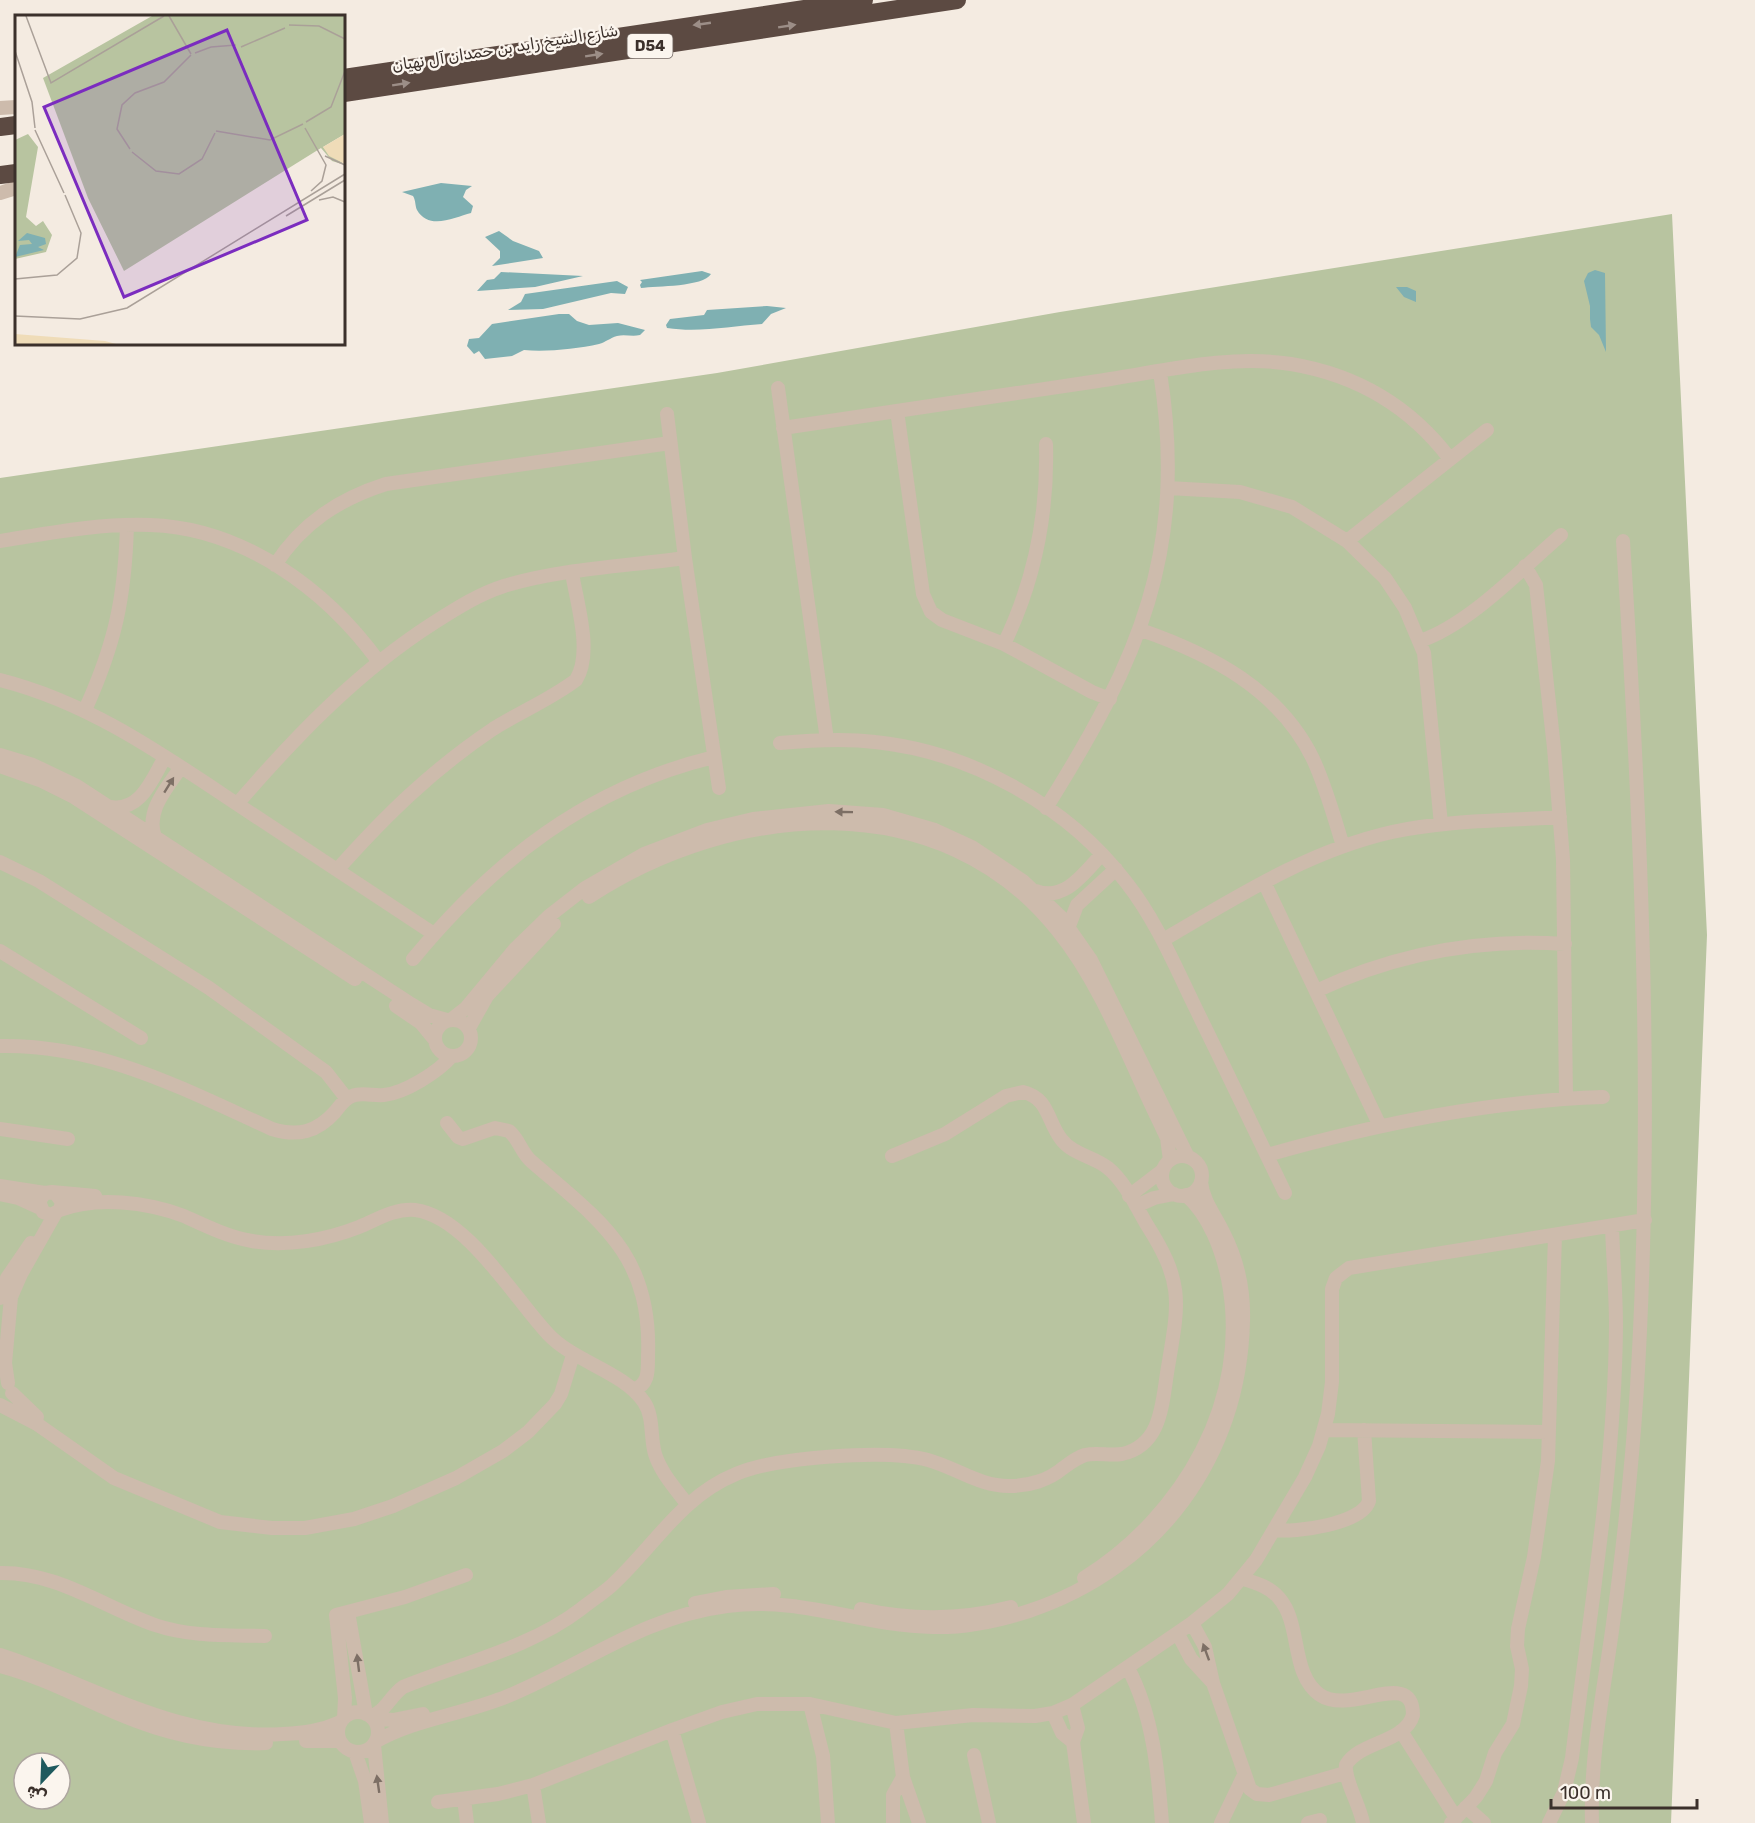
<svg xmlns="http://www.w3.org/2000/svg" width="1755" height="1823" font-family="Rubik,'Noto Naskh Arabic',sans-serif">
  <rect width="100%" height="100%" fill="#f4ebe1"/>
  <path fill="#b8c4a0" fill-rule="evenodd" d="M1672 214 1707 935 1671 1823H0V478L717 373 1060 312ZM24 1763H60V1799H24Z"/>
  <path fill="#7fb0b2" d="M441 183 472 186 466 190 463 197 473 206 471 213C455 217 429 231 417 210 415 206 416 201 413 196L402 192Z
    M499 231 513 241 539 251 543 258 492 266 500 258V251L485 237Z
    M1595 270 1605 273 1606 352 1599 335 1591 327 1590 319V306L1584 281 1588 273Z
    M702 271 711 274C703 287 657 286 641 288L640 285 642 282 640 280Z
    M501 272 583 276 535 287 477 291 487 280 494 279Z
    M617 281 628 287 625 294 611 293 543 309 508 310 521 302 525 294Z
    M1396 287H1407L1416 291V302L1404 297Z
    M767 306 786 308 771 314 762 324C731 326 699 333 667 328L666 325 670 319 704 315 707 310Z
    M559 314H569L577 321 589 325 618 323 645 330 640 335C632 337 625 334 617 336 610 338 606 342 599 344 577 349 546 352 524 350L512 356 485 359 479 351 474 354 467 346 469 339 479 338 492 324Z"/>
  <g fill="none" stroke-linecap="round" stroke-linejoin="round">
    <path stroke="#cdbbac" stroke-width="14" d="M0 108 16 107
      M0 193 16 188
      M778 388 827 740
      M897 411 923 594 931 612 942 620 1004 644 1092 692 1110 699
      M667 414 685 558 719 788
      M783 428C888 413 993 397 1098 381 1160 372 1228 354 1291 364 1357 375 1410 406 1450 459
      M1168 488 1240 492 1292 507 1347 541 1385 578 1405 608 1424 653 1441 824
      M0 541C50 533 100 523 150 525 243 528 326 589 379 662
      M1347 541 1487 430
      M275 565C302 523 339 499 386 484L670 443
      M1525 566 1536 585 1554 748 1563 859 1566 1098
      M1141 630C1210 654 1279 689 1313 759 1326 787 1334 817 1343 846
      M1420 641C1470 624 1521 569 1561 535
      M1004 644C1035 580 1048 515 1046 444
      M0 680C88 702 162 754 237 804 302 847 368 890 434 934
      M85 710C115 644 125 598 127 525
      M780 743C812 740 844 738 875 742 971 752 1068 806 1126 882 1156 920 1175 966 1196 1009 1226 1070 1255 1131 1285 1193
      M0 755 33 765 77 786 411 1004 429 1015 447 1020
      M0 766 42 781 74 797 355 979
      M237 804C296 736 358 671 435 622 457 608 479 594 504 586 558 569 628 566 685 558
      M110 807C141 812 152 779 165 757
      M1046 808C1139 660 1188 550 1160 372
      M155 837C145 811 167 788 181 767
      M0 862 39 881 209 988 326 1072 347 1099
      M337 870C386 815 432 770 493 729 520 712 551 699 576 680 593 653 577 604 572 573
      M1264 882 1380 1126
      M1036 891C1065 902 1084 873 1102 854
      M589 897C732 803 941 783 1058 931 1101 984 1128 1057 1158 1119L1167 1138 1170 1160
      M1069 926 1077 905 1116 869
      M1163 940C1237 897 1308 851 1392 832 1447 820 1504 821 1560 817
      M0 951 141 1038
      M413 959C495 860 587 788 714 757
      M1316 991C1395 954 1477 938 1565 944
      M396 1006 421 1023 435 1040
      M452 1019 466 1008 515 949 549 916 585 888 644 854 707 830 753 819 829 811 883 815 935 830 972 847 1023 881 1061 917 1091 960 1188 1157
      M435 1038a18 18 0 1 1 36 0a18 18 0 1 1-36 0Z
      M469 1028 487 996 554 924
      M0 1046C100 1044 183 1089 272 1129 298 1137 317 1132 335 1112 340 1106 344 1099 352 1096 362 1092 373 1096 384 1095 405 1093 438 1072 452 1056
      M447 1123 458 1137 463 1139 495 1128 509 1131C519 1139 521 1152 531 1161 600 1221 652 1254 648 1356 648 1371 649 1385 633 1390
      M0 1129 68 1139
      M1267 1155C1377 1124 1488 1101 1603 1097
      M1162 1176a20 20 0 1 1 40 0a20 20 0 1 1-40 0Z
      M0 1186 45 1193
      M55 1193 62 1202 60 1210 51 1215 43 1212 39 1201 45 1193 52 1192 95 1196
      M0 1194 18 1198 40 1208
      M1129 1196 1163 1170
      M1136 1206 1154 1198 1174 1194
      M60 1210C97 1196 147 1202 184 1216 206 1226 228 1237 252 1241 287 1247 326 1240 359 1227 376 1220 395 1208 415 1210 466 1216 515 1299 548 1334 574 1362 624 1372 644 1402 654 1417 650 1437 655 1454 661 1473 675 1488 687 1504
      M0 1298 7 1278 31 1243
      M8 1383 5 1363 11 1297 21 1274 55 1214
      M12 1393 37 1417
      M0 1405 37 1424 114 1478 220 1522 272 1528H305L354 1519 393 1506 456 1478 503 1451 528 1432 555 1404 561 1394 573 1355
      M1324 1430 1549 1432
      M1274 1530C1295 1533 1362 1524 1369 1501L1364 1430
      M0 1573C58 1572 103 1607 155 1625 190 1637 228 1635 265 1636
      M1084 1578C1183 1516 1252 1399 1228 1279 1222 1250 1209 1215 1186 1195
      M1243 1579C1256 1583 1270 1587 1279 1598 1302 1624 1290 1674 1320 1695 1351 1716 1413 1667 1413 1715 1405 1743 1360 1741 1346 1765 1344 1780 1360 1805 1363 1823
      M695 1603 726 1597 774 1594
      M861 1609C910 1620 962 1620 1011 1607
      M348 1612 366 1714
      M1192 1623 1205 1647 1213 1683 1250 1789 1257 1794 1269 1795 1345 1773
      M1178 1634 1191 1659 1213 1683
      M0 1655C96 1686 177 1741 283 1734 304 1733 321 1731 341 1722
      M0 1666C42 1677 79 1697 119 1714 166 1734 215 1745 266 1743
      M1128 1668C1153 1715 1158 1771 1162 1823
      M810 1704 823 1756 828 1823
      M1072 1705 1078 1728 1073 1742 1084 1823
      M338 1732a20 20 0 1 1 40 0a20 20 0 1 1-40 0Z
      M1053 1713 1062 1733 1073 1742
      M370 1716C385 1713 390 1696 403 1687 462 1663 530 1648 581 1609 591 1601 602 1594 611 1586 654 1547 680 1497 736 1474 776 1457 886 1449 928 1460 957 1468 980 1487 1011 1486 1029 1486 1049 1480 1063 1468 1070 1463 1076 1458 1085 1455 1097 1452 1109 1456 1122 1454 1163 1445 1162 1401 1168 1367 1179 1302 1184 1283 1147 1225 1136 1206 1125 1182 1108 1168 1093 1156 1073 1155 1061 1139 1047 1121 1049 1098 1023 1092L1006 1096 945 1134 892 1156
      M344 1718 345 1698 336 1615 405 1597 466 1575
      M372 1718 393 1720 423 1714
      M896 1723 903 1777 919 1823
      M672 1730 699 1823
      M1401 1731 1456 1818
      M306 1741H340
      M375 1742C415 1719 465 1714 508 1696 585 1664 642 1617 727 1606 804 1596 860 1626 933 1627 966 1628 998 1621 1029 1611 1158 1568 1240 1457 1243 1321 1244 1290 1237 1259 1223 1232 1215 1215 1203 1201 1201 1182
      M374 1745 382 1823
      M355 1752 365 1781 371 1823
      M974 1755 989 1823
      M533 1785 539 1823
      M464 1799 467 1823
      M438 1802 498 1794 533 1785 672 1730 722 1712 757 1704H810L896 1723 973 1715 1035 1716 1053 1713 1072 1705 1192 1623 1228 1594 1256 1560 1305 1477 1319 1446 1328 1414 1332 1382V1289L1336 1278 1349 1268 1645 1220
      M1466 1807 1484 1823
      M893 1823V1795L903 1777
      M1221 1823 1244 1775
      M1308 1823 1320 1820
      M1451 1823 1476 1797 1486 1781 1495 1753 1513 1724 1521 1686 1522 1669 1517 1646 1518 1629 1534 1557 1548 1461 1555 1235
      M1549 1823 1564 1792 1572 1758C1589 1618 1615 1467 1616 1326 1616 1293 1613 1259 1612 1226
      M1592 1823C1590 1759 1603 1694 1612 1631 1623 1550 1632 1468 1637 1387 1654 1105 1641 823 1623 541"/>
    <path stroke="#5c4a42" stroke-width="18" d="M344 78 864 0
      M344 93 957 0
      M0 127 16 125
      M0 175 16 173"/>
  </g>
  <defs><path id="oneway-solid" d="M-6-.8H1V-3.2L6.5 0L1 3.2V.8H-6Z" transform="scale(1.5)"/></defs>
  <g fill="#9c8e87">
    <use href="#oneway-solid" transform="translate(702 24) rotate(172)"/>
    <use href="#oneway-solid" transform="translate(787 26) rotate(-9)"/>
    <use href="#oneway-solid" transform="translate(594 55) rotate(-9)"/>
    <use href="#oneway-solid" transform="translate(401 84) rotate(-9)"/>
  </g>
  <g fill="#7d6f65">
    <use href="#oneway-solid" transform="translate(169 785) rotate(-58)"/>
    <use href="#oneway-solid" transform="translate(844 812) rotate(-179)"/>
    <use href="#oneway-solid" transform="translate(1206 1652) rotate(-110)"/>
    <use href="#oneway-solid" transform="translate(358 1663) rotate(-97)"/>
    <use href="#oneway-solid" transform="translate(378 1784) rotate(-98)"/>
  </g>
  <g text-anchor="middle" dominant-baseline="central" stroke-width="5" stroke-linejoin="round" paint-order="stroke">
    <rect fill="#fbf5ee" stroke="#756b66" stroke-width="1.5" x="627.5" y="34" width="45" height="24" rx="4.5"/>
    <g font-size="15" font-weight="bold" fill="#3b302b">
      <text x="650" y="46">D54</text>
    </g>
    <g font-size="16" fill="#3b302b" stroke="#fbf5ee">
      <text transform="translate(505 48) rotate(-9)">شارع الشيخ زايد بن حمدان آل نهيان</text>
    </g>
  </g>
  <g transform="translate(15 15)">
    <rect width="330" height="330" fill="#f4ebe1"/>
    <path d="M137 1H330V119L308 132 330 150 317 146 306 133 109 256 73 183 28 63ZM13 119 23 132 11 202 21 211 28 206 37 220 31 237 0 244V125Z" fill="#b8c4a0"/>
    <path d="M330 119V148H328L314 141 308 132ZM0 319 90 326 101 329H0Z" fill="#efdcb8"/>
    <path d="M12 218 30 223 31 229 23 232 29 235 0 242 5 230 17 229 14 225 3 226Z" fill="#7fb0b2"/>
    <path fill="none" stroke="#aaa098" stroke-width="1.5" d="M11 1 36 68 149 1M154 1 176 39M274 10 304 11 330 24M226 32 270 13M0 36 17 87 20 113M180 38 196 32 221 30M291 107 316 92 330 56M290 113 311 150 307 166 296 176M20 115 49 178M201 116 255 125 288 109M115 134 102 114 107 90 120 78 149 67 176 40M117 137 141 156 164 159 187 144 200 118M310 141 330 150M304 185 318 182 330 187M271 201 330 165M0 264 42 260 62 243 66 218 50 180M0 301 65 304 112 293 330 159"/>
    <path fill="#7b2cbf" fill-opacity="0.15" stroke="#7b2cbf" stroke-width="3" d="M212 15 292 205 109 282 29 92Z"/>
    <rect width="330" height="330" fill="none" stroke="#3b302b" stroke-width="3"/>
  </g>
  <g transform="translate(42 1781) rotate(203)"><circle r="28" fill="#fbf5ee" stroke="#aea6a0" stroke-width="1.5"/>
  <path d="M0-4.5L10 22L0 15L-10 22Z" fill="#1f5a5e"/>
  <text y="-9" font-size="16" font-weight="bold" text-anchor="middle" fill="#3b302b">ش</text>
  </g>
  <path d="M1551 1799v9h146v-9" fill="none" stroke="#3b302b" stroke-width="3"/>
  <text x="1560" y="1799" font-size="18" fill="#3b302b" stroke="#fbf5ee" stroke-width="4.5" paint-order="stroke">100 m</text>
</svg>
